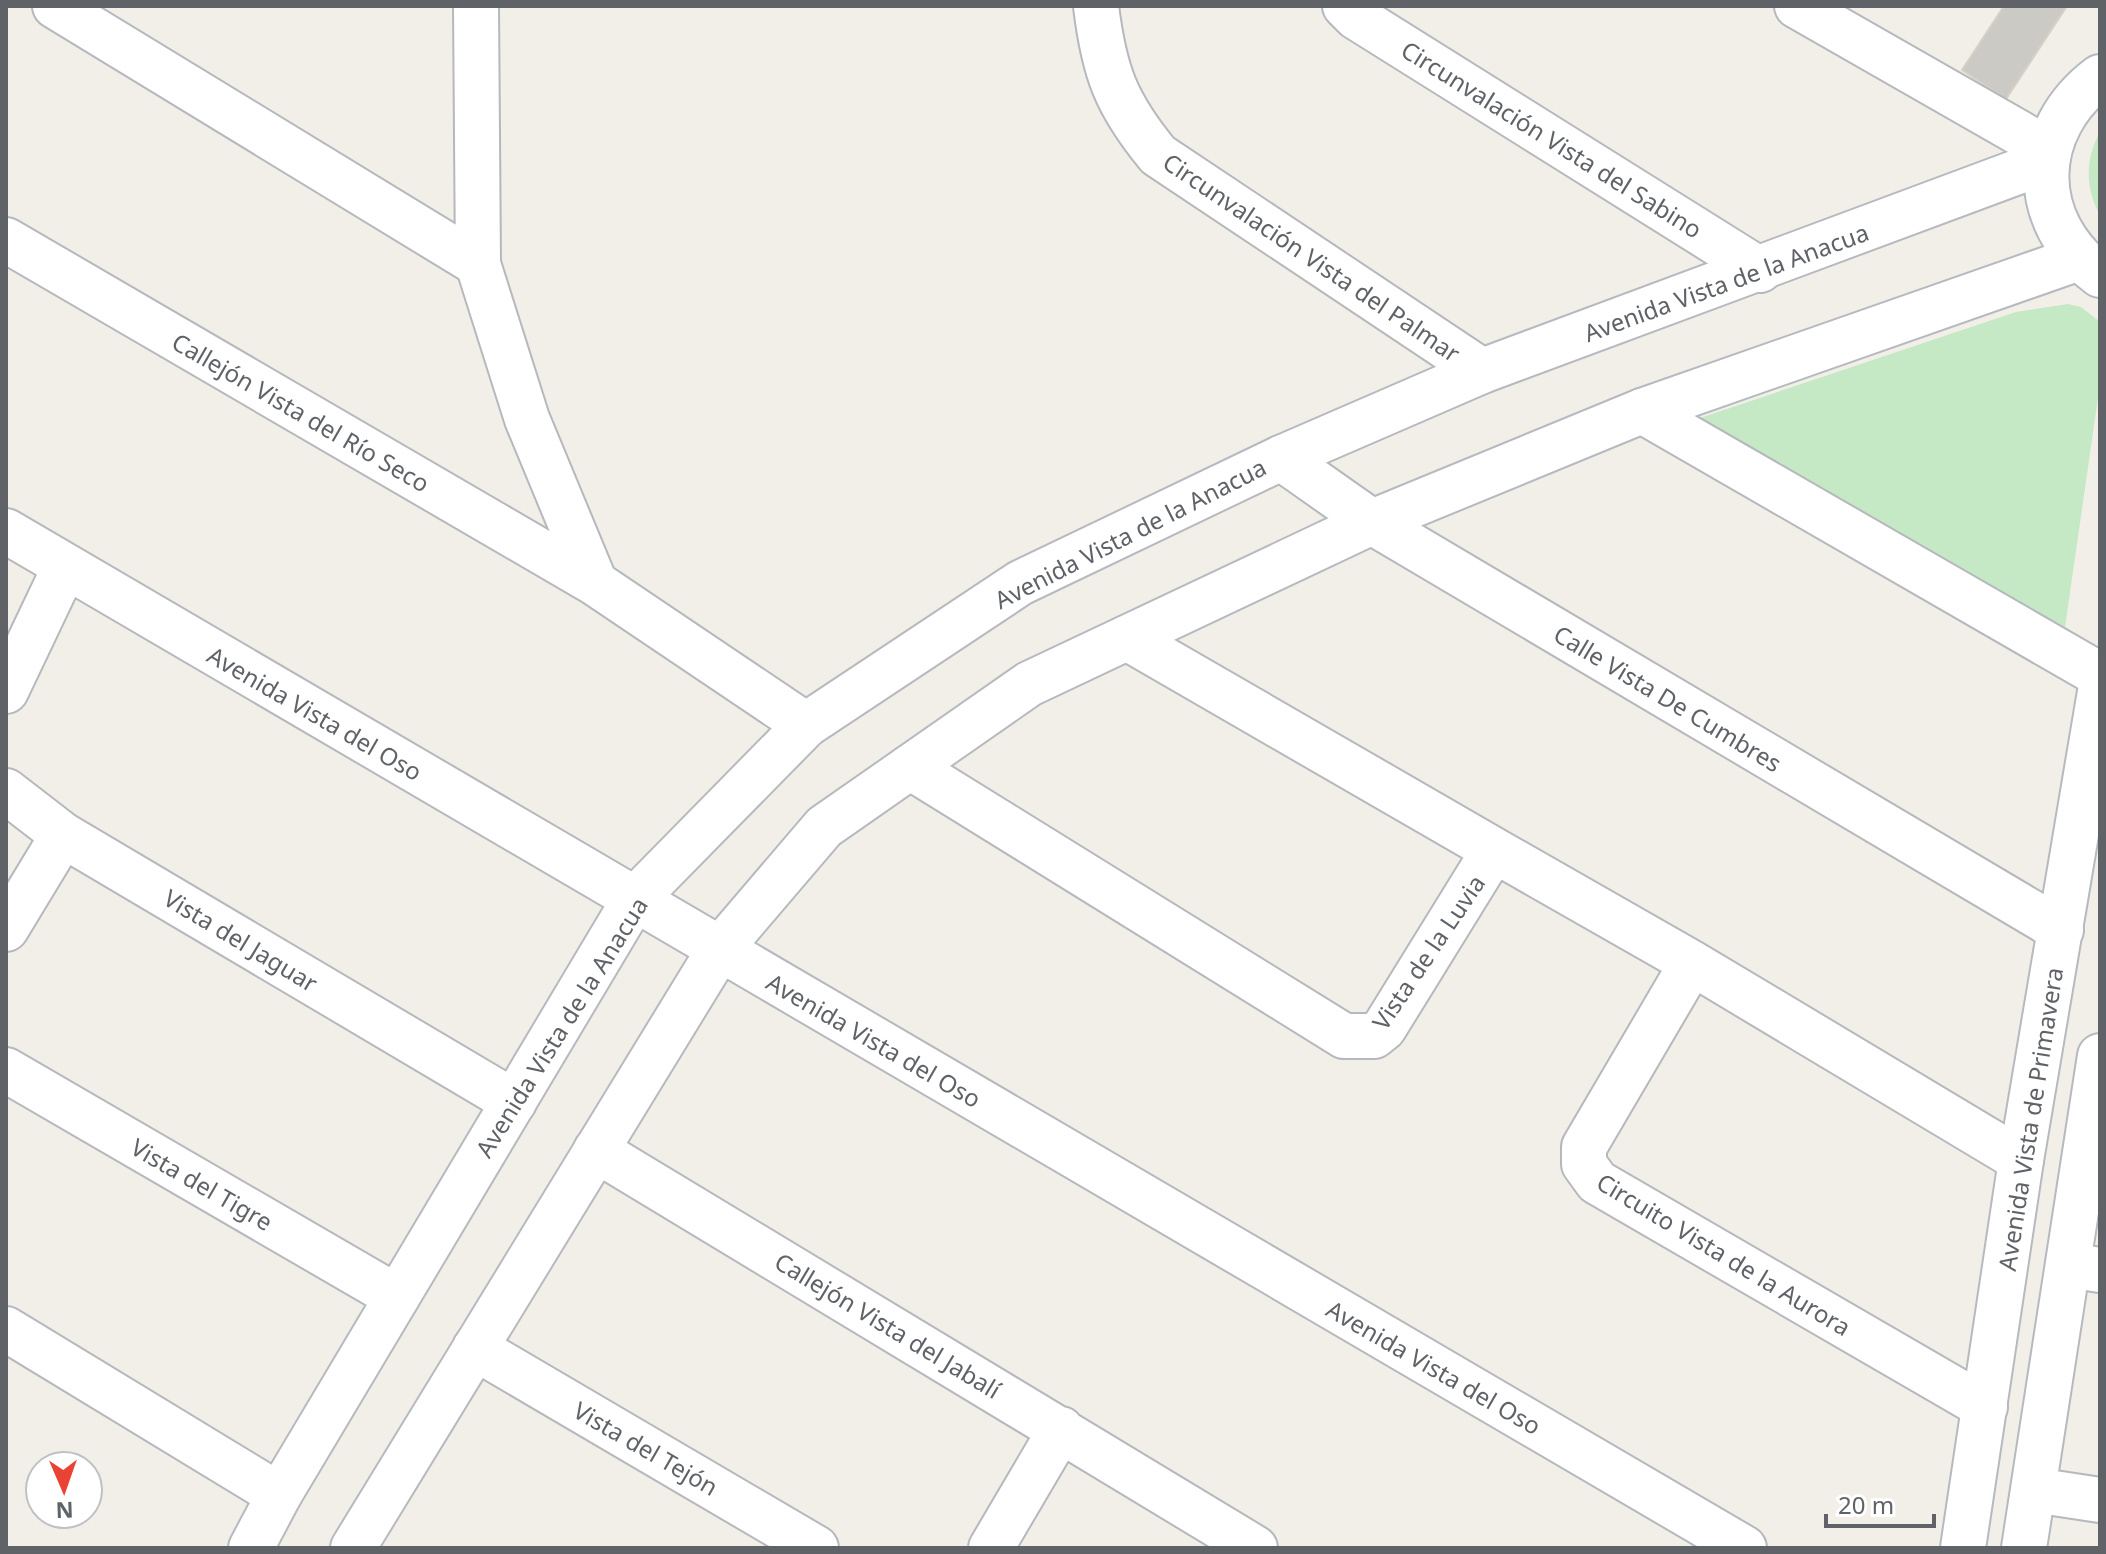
<svg xmlns="http://www.w3.org/2000/svg" width="2106" height="1554" font-family="'Noto Sans',sans-serif">
  <rect width="100%" height="100%" fill="#f1efe8"/>
  <path fill="#c5e8c5" d="M2100 132V215C2085 188 2085 159 2100 132Z
    M2068 304 2081 307 2100 322V384L2065 627 1694 420 2016 312Z"/>
  <path fill="#cccac5" stroke="#d6d1c6" stroke-width="2" d="M2004 6H2067L2006 99 1962 70Z"/>
  <g fill="none" stroke-linecap="round" stroke-linejoin="round">
    <defs>
      <path id="street" d="M55 6 478 264
        M476 6 478 264 527 419 595 583 806 725
        M1096 6C1104 72 1116 104 1158 155L1482 371
        M1345 6 1356 17 1760 270
        M1797 6 2049 150
        M6 240 595 583
        M1642 411 2100 675
        M1281 458 1372 522 2061 930
        M6 531 1744 1548
        M6 691 65 567
        M910 767 1344 1036H1374L1384 1028 1494 850 1127 638
        M6 791 63 835 514 1102
        M1494 850 1692 963
        M6 929 63 835
        M6 1070 397 1297
        M596 1150 1255 1548
        M2068 1265 2100 1270
        M6 1329 279 1495
        M475 1348 816 1548
        M1985 1407 1597 1182 1584 1164V1147L1692 963 2021 1160
        M2034 1490 2100 1500
        M991 1548 1061 1429"/>
      <path id="secondary" d="M2100 77C2029 130 2028 222 2100 275
        M251 1548 279 1495 634 900 806 725 1020 583 1281 458 1482 371 2047 161
        M353 1548 719 950 824 827 1029 684 1372 522 1642 411 2079 258
        M1963 1548 2021 1160 2100 692
        M2024 1548 2100 1056"/>
    </defs>
    <use href="#street" stroke="#b5b8bc" stroke-width="48"/>
    <use href="#secondary" stroke="#b6babf" stroke-width="48"/>
    <use href="#street" stroke="#fff" stroke-width="44"/>
    <use href="#secondary" stroke="#fff" stroke-width="44"/>
  </g>
  <g text-anchor="middle" dominant-baseline="central" stroke-width="6" stroke-linejoin="round" paint-order="stroke">
    <g font-size="24" fill="#5f6368" stroke="#fff">
      <text transform="translate(1552 139) rotate(32)">Circunvalación Vista del Sabino</text>
      <text transform="translate(1312 257) rotate(34)">Circunvalación Vista del Palmar</text>
      <text transform="translate(1726 282) rotate(-20)">Avenida Vista de la Anacua</text>
      <text transform="translate(301 412) rotate(30)">Callejón Vista del Río Seco</text>
      <text transform="translate(1130 533) rotate(-27)">Avenida Vista de la Anacua</text>
      <text transform="translate(1668 698) rotate(31)">Calle Vista De Cumbres</text>
      <text transform="translate(315 713) rotate(30)">Avenida Vista del Oso</text>
      <text transform="translate(241 940) rotate(31)">Vista del Jaguar</text>
      <text transform="translate(1428 952) rotate(-56)">Vista de la Luvia</text>
      <text transform="translate(561 1027) rotate(-58)">Avenida Vista de la Anacua</text>
      <text transform="translate(874 1040) rotate(30)">Avenida Vista del Oso</text>
      <text transform="translate(2030 1119) rotate(-81)">Avenida Vista de Primavera</text>
      <text transform="translate(202 1184) rotate(30)">Vista del Tigre</text>
      <text transform="translate(1724 1254) rotate(31)">Circuito Vista de la Aurora</text>
      <text transform="translate(888 1325) rotate(31)">Callejón Vista del Jabalí</text>
      <text transform="translate(1434 1367) rotate(30)">Avenida Vista del Oso</text>
      <text transform="translate(646 1448) rotate(30)">Vista del Tejón</text>
    </g>
  </g>
  <rect width="2106" height="1554" fill="none" stroke="#5f6368" stroke-width="16"/>
  <g transform="translate(64 1490) rotate(178)"><circle r="38" fill="#ffffff" stroke="#bfc1c3" stroke-width="2"/>
  <path d="M0-6L14 30L0 20L-14 30Z" fill="#ea4335"/>
  <text y="-12" font-size="22" font-weight="bold" text-anchor="middle" fill="#5f6368">N</text>
  </g>
  <path d="M1826 1514v12h108v-12" fill="none" stroke="#5f6368" stroke-width="4"/>
  <text x="1838" y="1514" font-size="24" fill="#5f6368" stroke="#ffffff" stroke-width="6" paint-order="stroke">20 m</text>
</svg>
